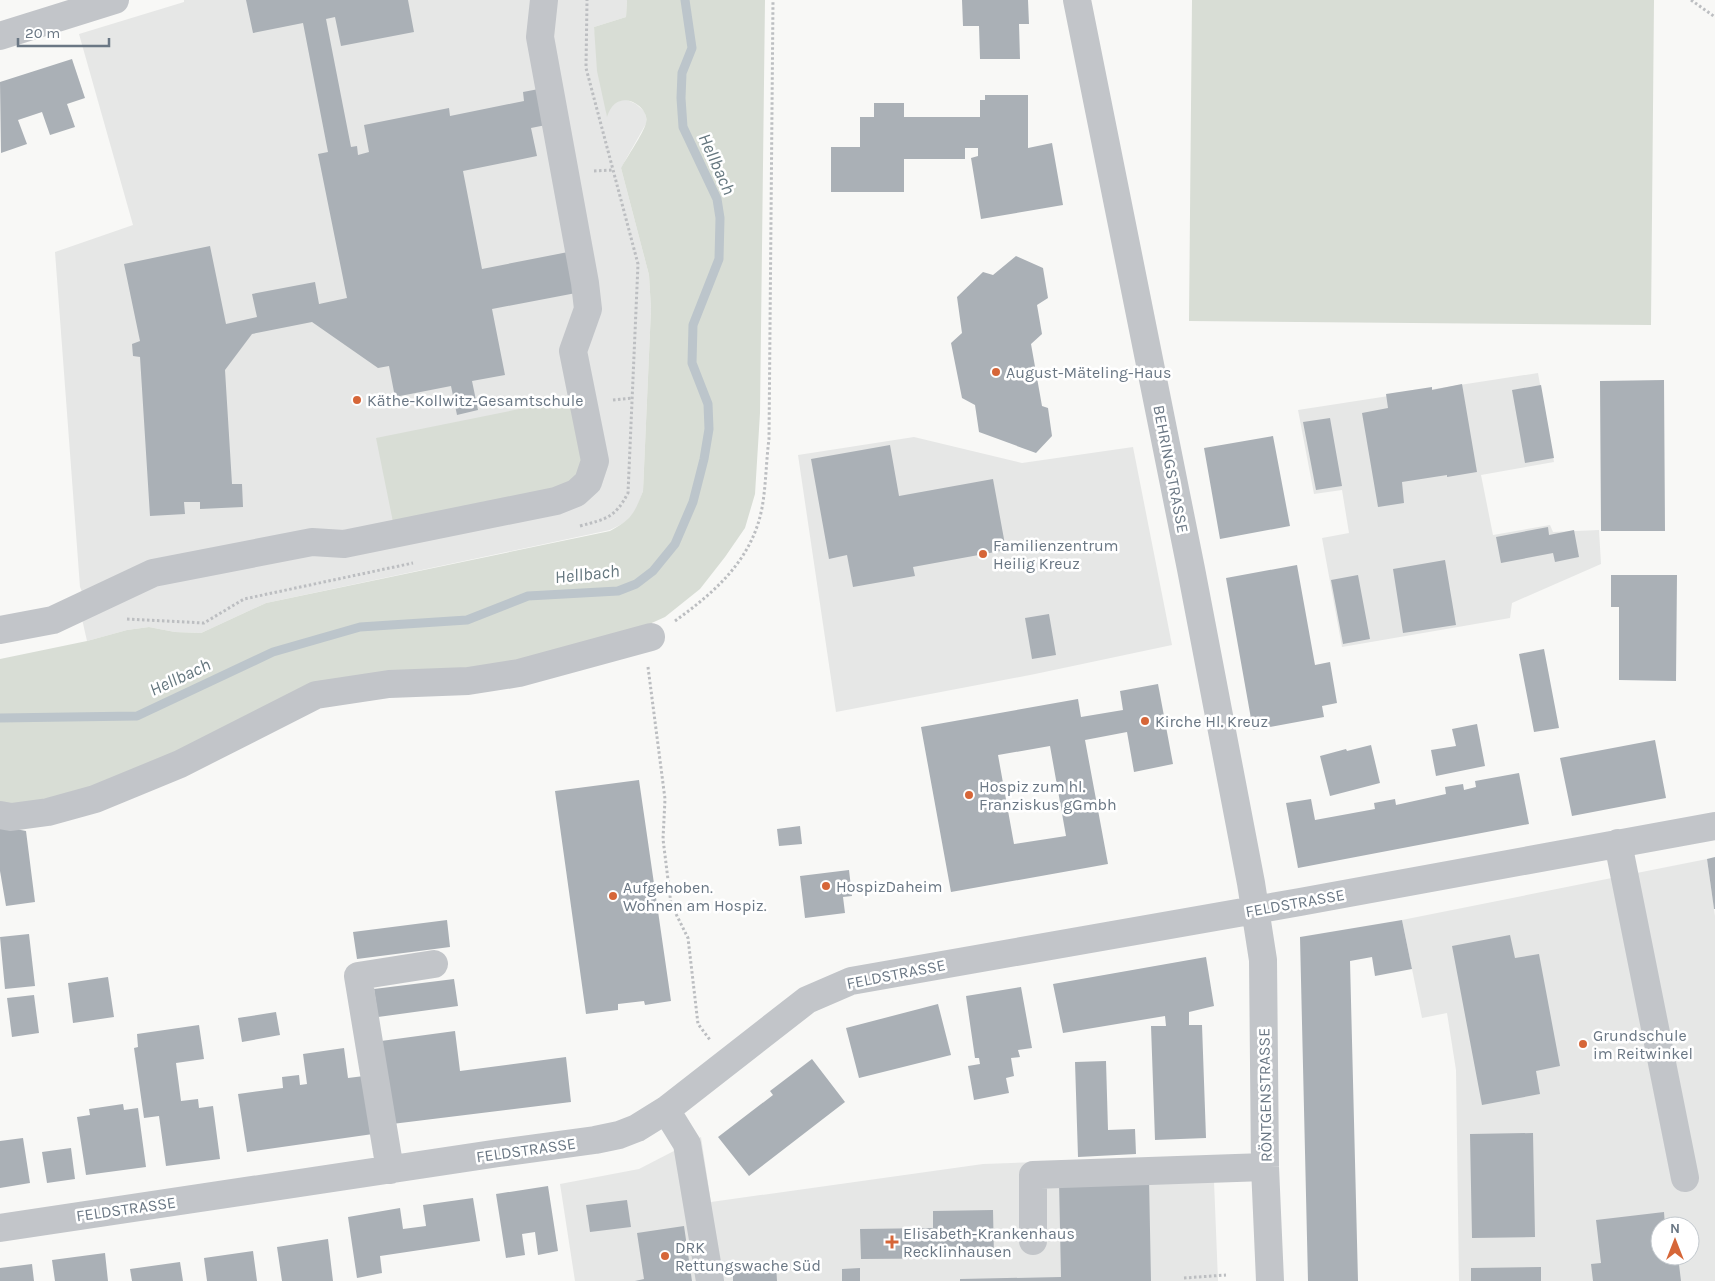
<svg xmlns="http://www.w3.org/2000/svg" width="1715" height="1281" font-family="Karla,sans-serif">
  <rect width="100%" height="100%" fill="#f8f8f6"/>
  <path fill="#e6e7e6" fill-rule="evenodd" d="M184 0H627L626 17 594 27 607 116 609 108 616 102 625 99 636 104 645 112 647 122 621 168 649 275 651 309 643 491 635 513 624 523 610 530 266 603 201 633 175 632 149 627 127 630 87 641 82 619 92 616 80 587 55 252 133 225 79 34 184 2Z
    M1538 373 1554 462 1481 475 1493 535 1550 525 1553 532 1599 530 1601 564 1512 603 1510 618 1342 647 1322 538 1349 533 1342 490 1314 494 1298 410Z
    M914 437 1022 463 1133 447 1172 645 1035 674 836 712 798 455Z
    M1707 859 1715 916V1281H1459L1456 1070 1447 1013 1422 1018 1402 920ZM1660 1226H1690V1256H1660Z
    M701 1137 711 1202 983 1164 1213 1156 1218 1281H575L560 1184 639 1169Z"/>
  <path fill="#d8ddd5" d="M627 0H765L760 413 755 494 745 528 725 557 700 589 665 617 634 631 489 674 359 681 94 794 0 809V659L87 641 127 630 149 627 175 632 201 633 266 603 610 531C632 519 634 514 643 491L651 309 649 275 621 168C627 157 643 134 646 123 651 107 617 84 607 117L597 71 594 27 626 17Z
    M1192 0H1654L1651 325 1189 321Z
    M574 398 586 463 567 488 394 527 376 438Z"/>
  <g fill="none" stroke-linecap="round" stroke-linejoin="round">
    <path stroke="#bcc5cb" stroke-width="9" d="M0 718 137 716 273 652 360 627 467 620 528 596 618 591 636 584 653 571 675 544 693 502 704 459 709 429 708 404 692 363 693 325 719 259 720 218 717 199 683 127 681 98 682 73 692 48 685 0"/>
  </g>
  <path fill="#aab0b6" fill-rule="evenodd" d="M246 0H408L414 32 341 46 335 17 326 19 351 147 357 146 358 155 369 152 364 125 449 108 450 116 524 101 523 92 544 88 551 124 531 128 537 156 463 171 482 269 568 252 576 293 492 309 505 375 472 381 478 410 457 415 451 386 395 397 389 366 378 368 312 322 252 334 225 370 232 484H242L243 507 200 509V502H184L185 514 150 516 140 357 133 356 132 344 140 341 124 264 210 246 226 324 257 317 252 294 315 282 319 304 347 298 318 154 328 152 303 23 253 33Z
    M962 0H1028L1029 24H1019L1020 59H980L979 26H963Z
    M72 59 85 98 67 104 75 127 50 135 42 112 18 120 27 144 1 153 0 82Z
    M985 95H1028V148L1052 143 1063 205 981 219 971 158 978 156V148H965V159H904V192H831V147H860V117H874V103H904V117H980V100H985Z
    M1016 256 1043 268 1048 298 1037 305 1042 334 1031 344 1042 406 1048 408 1052 436 1036 453 979 432 975 405 962 398 951 343 962 333 957 297 983 272 993 275Z
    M1664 380 1665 531H1601L1600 381Z
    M1462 384 1477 472 1447 477V475L1402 482 1404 503 1378 507 1362 413 1388 408 1386 394 1432 387V390Z
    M1541 385 1554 458 1525 463 1512 390Z
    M1330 418 1342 486 1316 490 1303 422Z
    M1273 436 1290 526 1220 539 1204 448Z
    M890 445 899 496 993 479 1006 550 913 567 915 576 853 587 847 555 829 559 811 459Z
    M1548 527 1549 535 1574 530 1579 557 1555 562 1553 553 1501 563 1496 537Z
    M1445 560 1456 625 1403 633 1393 569Z
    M1297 565 1315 665 1330 662 1337 703 1322 706 1324 717 1253 730 1226 578Z
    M1358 575 1370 639 1343 644 1331 580Z
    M1611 575H1677L1676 681 1619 680V607H1611Z
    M1049 614 1056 655 1032 659 1025 618Z
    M1544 649 1559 728 1534 732 1519 654Z
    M1158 684 1173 764 1134 772 1127 732 1085 740 1108 864 951 892 921 727 1078 699 1081 717 1123 710 1120 691ZM1050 746 1066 836 1014 844 998 755Z
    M1477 724 1485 766 1436 776 1431 750 1456 746 1452 729Z
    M1655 740 1666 798 1572 816 1560 758Z
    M1371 745 1380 783 1330 796 1320 756 1346 749 1347 751Z
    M1519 773 1529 824 1298 868 1286 803 1311 799 1315 820 1375 809 1374 803 1395 799 1396 805 1446 794 1445 787 1463 784 1464 790 1476 787 1475 781Z
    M639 780 671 1001 645 1005 644 1001 618 1004V1010L586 1014 555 791Z
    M0 826 26 831 35 902 6 906 0 871Z
    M800 826 802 844 779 846 777 829Z
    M1715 857V909H1714L1707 859Z
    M849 870 852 896 843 897 845 913 805 918 800 876Z
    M447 920 450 947 357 959 353 932Z
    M1402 920 1412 969 1375 976 1372 957 1350 961 1358 1281H1308L1300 937Z
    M29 934 35 986 5 989 0 937Z
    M1510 935 1515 958 1539 954 1560 1066 1536 1071 1540 1094 1482 1105 1452 946Z
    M1206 957 1214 1006 1189 1012V1025H1202L1206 1138 1155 1140 1151 1026H1166L1165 1016 1063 1033 1053 984Z
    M108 977 114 1017 73 1023 68 983Z
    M454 979 458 1006 378 1017 374 989Z
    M1021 987 1032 1048 1018 1050 1020 1057 1011 1058 1014 1076 1006 1078 1009 1093 974 1100 968 1066 980 1064 979 1058H975L966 996Z
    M34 995 39 1033 12 1037 7 998Z
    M938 1004 951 1055 859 1078 846 1028Z
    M276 1012 280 1035 242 1042 238 1018Z
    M199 1025 204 1059 176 1063 181 1101 198 1099 199 1108 213 1106 220 1159 166 1166 159 1116 144 1118 134 1048 138 1047 137 1034Z
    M455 1031 460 1071 566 1057 571 1102 392 1124 381 1041Z
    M344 1048 348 1078 364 1076 373 1134 247 1152 238 1094 283 1088 282 1077 299 1075 300 1085 307 1084 303 1054Z
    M812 1059 845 1102 749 1176 718 1137 773 1095 770 1091Z
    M1106 1061 1108 1130 1135 1129 1136 1154 1078 1157 1075 1062Z
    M123 1104 124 1110 138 1108 146 1167 86 1175 77 1117 90 1115 89 1109Z
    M1533 1133 1535 1237 1472 1238 1470 1134Z
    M23 1138 30 1183 0 1188V1141Z
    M71 1148 75 1179 47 1183 42 1152Z
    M1149 1178 1151 1281H960V1279L1061 1277 1059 1181Z
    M548 1186 558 1251 538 1255 535 1232 522 1234 525 1255 506 1258 496 1194Z
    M473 1198 480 1241 380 1256 382 1273 357 1278 348 1217 400 1208 403 1229 426 1226 423 1205Z
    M627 1200 631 1227 590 1232 586 1205Z
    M993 1210 994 1258 861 1259 860 1229 933 1228V1211Z
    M1664 1212 1665 1226H1660V1256H1678L1681 1281H1593L1591 1264 1601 1263 1596 1220Z
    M684 1226 692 1281H635L644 1279 637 1233Z
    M328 1239 333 1281H282L277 1247Z
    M253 1251 257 1281H207L204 1258Z
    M105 1253 108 1281H55L52 1260Z
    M180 1262 183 1281H132L130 1269Z
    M32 1264 34 1281H0V1268Z
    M776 1264 777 1281H733V1265Z
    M1541 1267V1281H1471V1268Z
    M860 1268V1281H842V1269Z"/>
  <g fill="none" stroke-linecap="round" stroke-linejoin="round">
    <path stroke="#bcbec1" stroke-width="3" stroke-dasharray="2.5 2.5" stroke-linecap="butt" d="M1691 0 1715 17
      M594 171 613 170
      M613 400 632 398
      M580 526C606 519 615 518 628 493L638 264 586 68 587 0
      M127 619 204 623 244 599 413 563
      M675 621C715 592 752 560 762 508 766 486 766 462 769 439L773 0
      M648 667 665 799 663 839 671 904 688 938 698 1024 710 1040
      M1184 1278 1226 1275"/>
    <path stroke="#c2c5c9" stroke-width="28" d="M1077 0 1191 569 1251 883 1263 960 1265 1167 1270 1281
      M0 36 115 0
      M0 630 53 620 153 573 312 542 344 544 556 501 576 493 588 482 595 461 573 351 588 309 585 283 540 37 544 0
      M0 815 11 817 48 812 95 799 180 764 316 695 389 684 468 681 519 673 651 637
      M1618 843 1685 1178
      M666 1110 687 1144 710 1281
      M390 1170 358 976 434 964
      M0 1228 499 1153 595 1140 619 1135 637 1128 666 1110 807 1000 851 981 1300 902 1715 826
      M1033 1241V1175L1265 1167"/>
  </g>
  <g fill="#d66638" stroke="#fff" stroke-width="2">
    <circle cx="996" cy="372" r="5"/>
    <circle cx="357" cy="400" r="5"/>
    <circle cx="983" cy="554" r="5"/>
    <circle cx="1145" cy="721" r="5"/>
    <circle cx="969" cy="795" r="5"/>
    <circle cx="826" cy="886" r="5"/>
    <circle cx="613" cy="896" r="5"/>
    <circle cx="1583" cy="1044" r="5"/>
    <path d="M889.5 1234.5h5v5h5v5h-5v5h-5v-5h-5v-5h5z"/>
    <circle cx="665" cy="1256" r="5"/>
  </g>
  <g text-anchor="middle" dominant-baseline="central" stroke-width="5" stroke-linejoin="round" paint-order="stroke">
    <g font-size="16" fill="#6a7784" stroke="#fff" text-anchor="start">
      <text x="1006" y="372">August-Mäteling-Haus</text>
      <text x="367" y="400">Käthe-Kollwitz-Gesamtschule</text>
      <text x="993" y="545">Familienzentrum<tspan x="993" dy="18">Heilig Kreuz</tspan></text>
      <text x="1155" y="721">Kirche Hl. Kreuz</text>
      <text x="979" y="786">Hospiz zum hl.<tspan x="979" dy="18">Franziskus gGmbh</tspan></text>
      <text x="836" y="886">HospizDaheim</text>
      <text x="623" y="887">Aufgehoben.<tspan x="623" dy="18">Wohnen am Hospiz.</tspan></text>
      <text x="1593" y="1035">Grundschule<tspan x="1593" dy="18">im Reitwinkel</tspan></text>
      <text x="903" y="1233">Elisabeth-Krankenhaus<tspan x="903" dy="18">Recklinhausen</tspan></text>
      <text x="675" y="1247">DRK<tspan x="675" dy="18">Rettungswache Süd</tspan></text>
    </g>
    <g font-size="16" fill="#6a7784" stroke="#fff">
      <text transform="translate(1171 469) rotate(79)">BEHRINGSTRASSE</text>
      <text transform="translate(1295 903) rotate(-10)">FELDSTRASSE</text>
      <text transform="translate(896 974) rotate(-11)">FELDSTRASSE</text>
      <text transform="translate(1265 1095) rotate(-91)">RÖNTGENSTRASSE</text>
      <text transform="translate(526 1150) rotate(-8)">FELDSTRASSE</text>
      <text transform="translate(126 1209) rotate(-8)">FELDSTRASSE</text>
    </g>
    <g font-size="18" font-style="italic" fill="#65777f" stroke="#fff">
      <text transform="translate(717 164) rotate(66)">Hellbach</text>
      <text transform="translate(587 574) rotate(-6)">Hellbach</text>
      <text transform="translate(180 677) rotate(-25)">Hellbach</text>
    </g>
  </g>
  <g transform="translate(1675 1241)"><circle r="24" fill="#ffffff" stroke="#c3c9ce"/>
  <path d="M0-4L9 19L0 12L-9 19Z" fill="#d66638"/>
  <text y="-8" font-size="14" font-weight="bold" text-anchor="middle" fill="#6a7784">N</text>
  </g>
  <path d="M18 38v8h91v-8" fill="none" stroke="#6a7784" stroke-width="2.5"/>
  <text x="25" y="38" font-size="15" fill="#6a7784" stroke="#ffffff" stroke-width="4" paint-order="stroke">20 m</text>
</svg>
